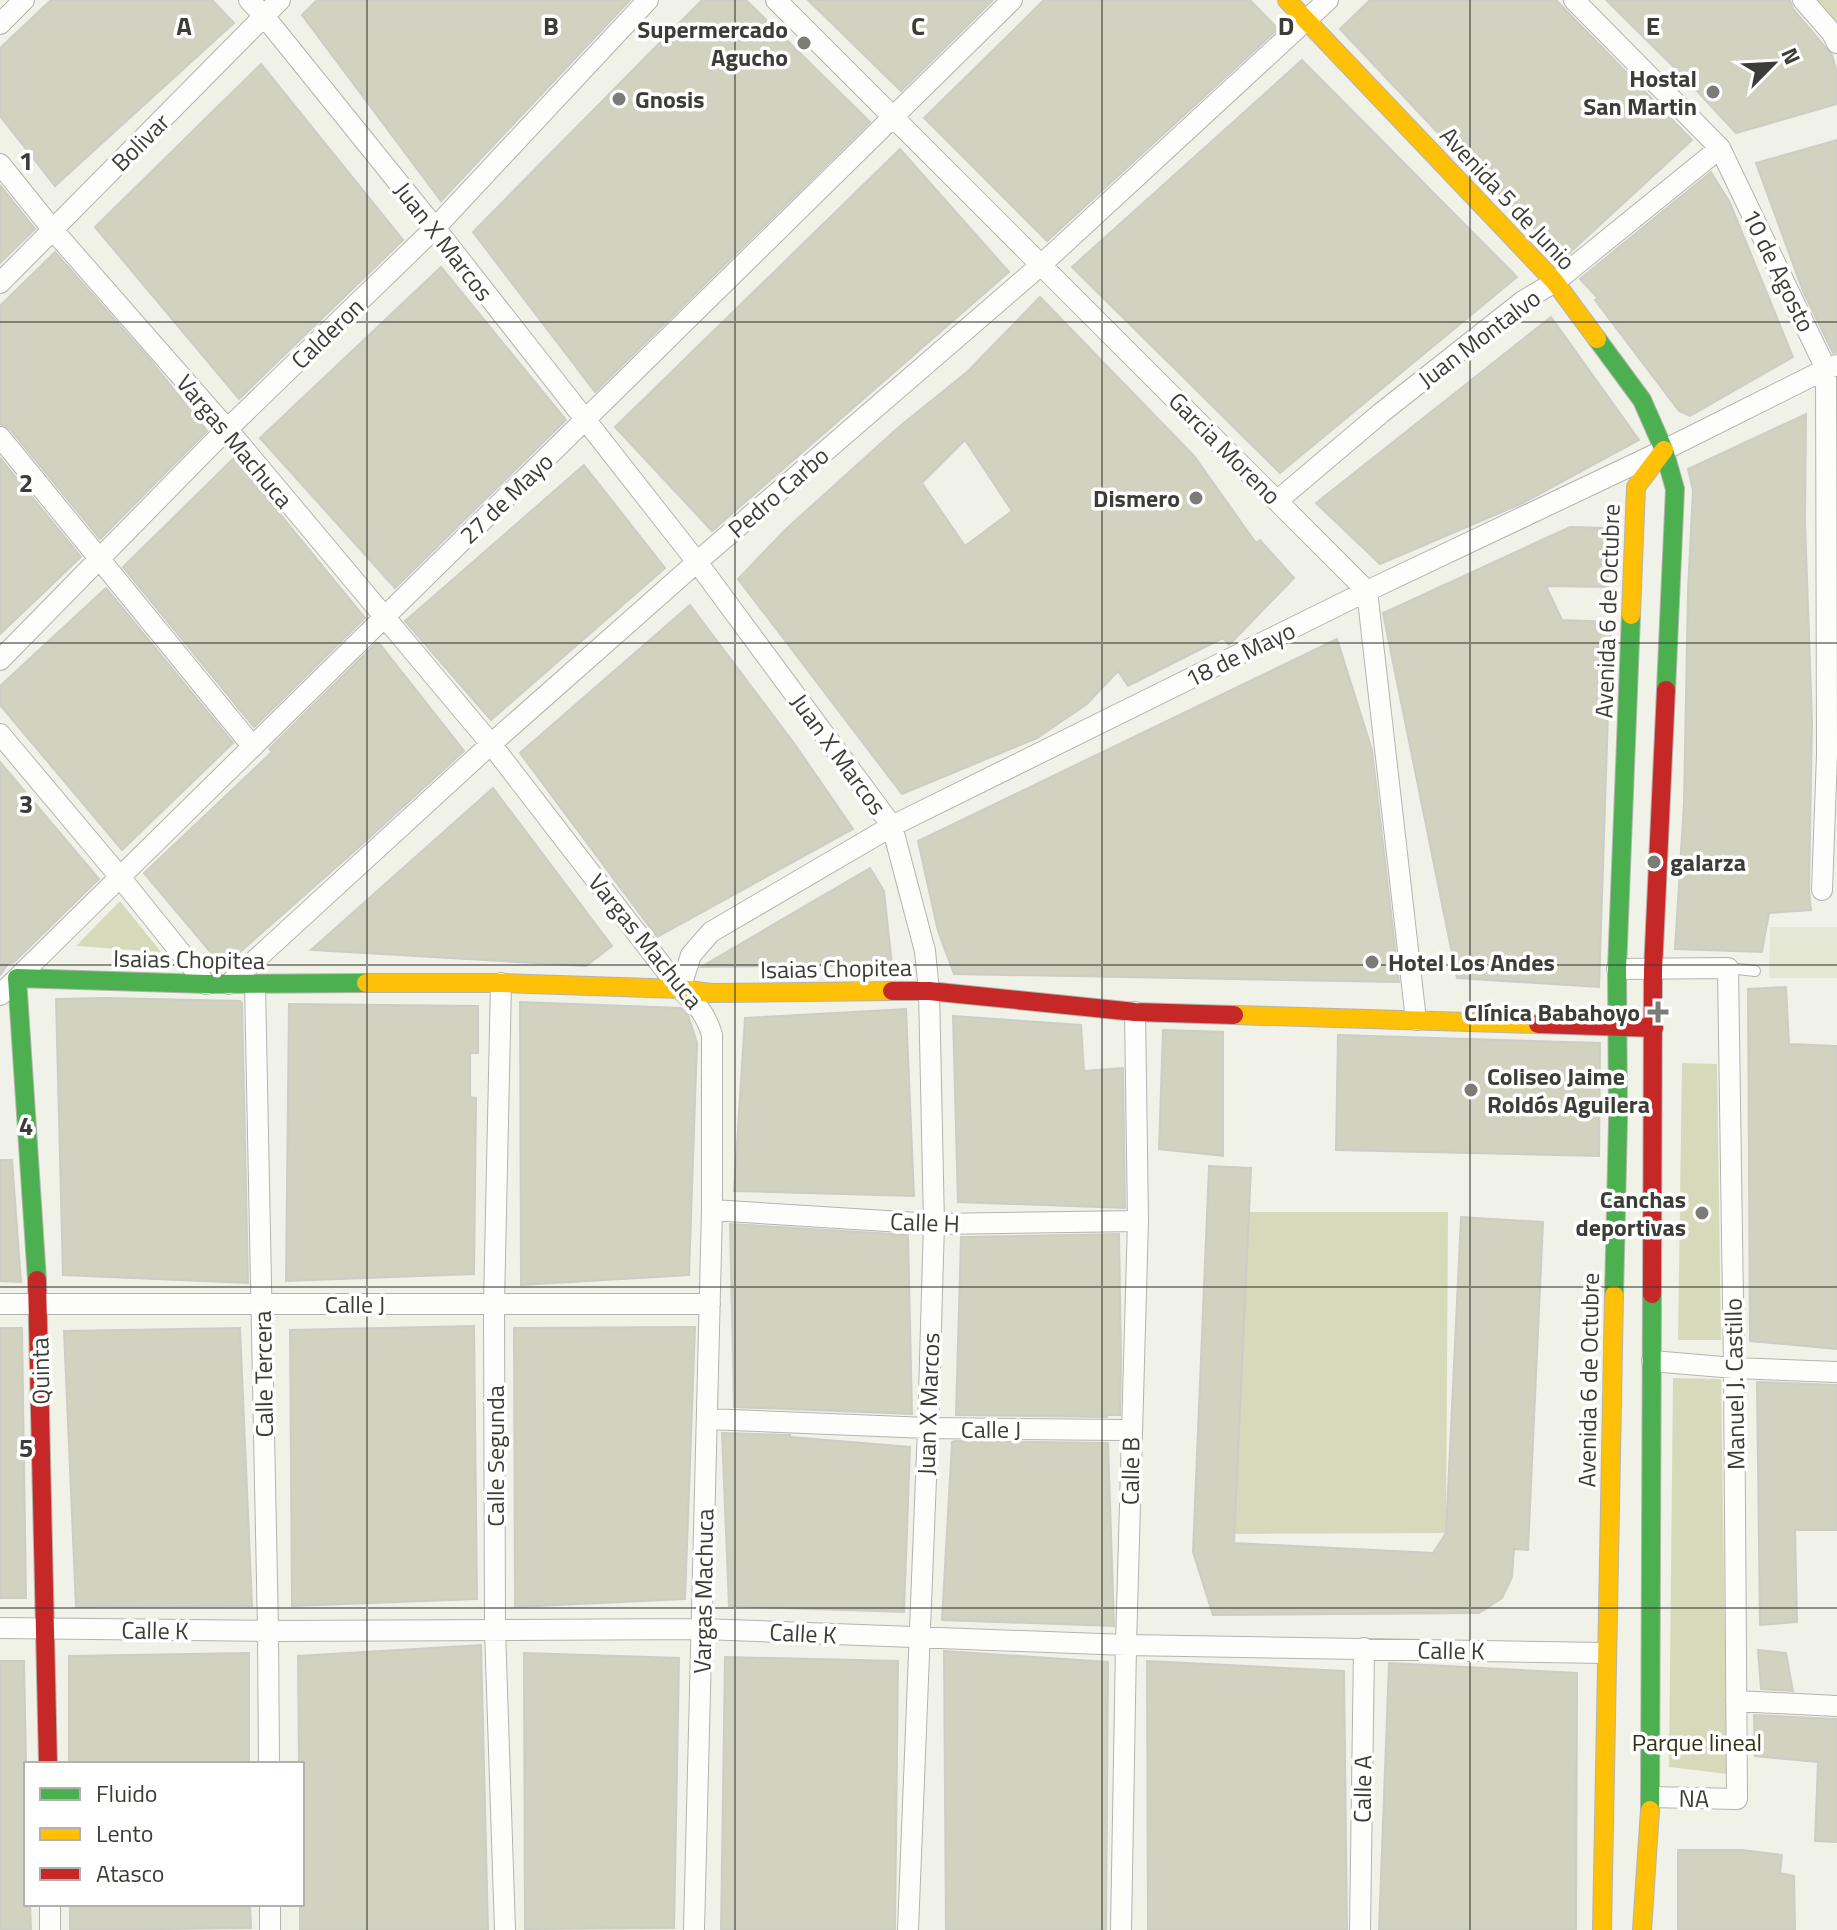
<svg xmlns="http://www.w3.org/2000/svg" width="1837" height="1930" font-family="'Titillium Web',sans-serif">
  <rect width="100%" height="100%" fill="#f0f2e8"/>
  <path fill="#e5e7d5" d="M1770 927H1837V978H1769Z"/>
  <path fill="#d7daba" d="M1811 0H1837V24Z
    M120 901 161 952 76 946Z
    M1682 1063 1717 1064 1721 1340H1678Z
    M1249 1212H1448L1446 1533 1235 1534Z
    M1673 1378 1721 1379 1727 1774 1669 1767Z"/>
  <path fill="#d1d2bf" stroke="#cccdc5" stroke-width="2" fill-rule="evenodd" d="M51 0H212L234 23 55 186 0 116V48Z
    M317 0H630L441 201 302 15Z
    M702 0H746L870 122 595 392 473 232Z
    M808 0H993L901 91Z
    M1044 0H1250L1278 29 1047 241 924 118Z
    M1370 0H1556L1692 140 1564 258 1440 135 1340 29Z
    M1606 0H1790L1793 9 1832 55 1837 73V104L1736 133 1684 77Z
    M1302 60 1517 277 1280 473 1072 267Z
    M261 64 403 240 239 399 95 227Z
    M1837 140V352L1833 353 1803 291 1756 163Z
    M900 149 1009 272 712 531 615 427Z
    M1711 172 1730 203 1793 357 1690 416 1679 411 1595 300 1598 298 1580 279Z
    M0 185 35 229 0 263Z
    M55 252 151 361 207 431 100 539 10 429 0 424V306Z
    M441 267 566 420 395 588 260 438Z
    M1040 297 1194 456 1256 543 1260 540 1294 578 1229 645 1223 638 1128 686 1118 671 1087 704 1037 738 902 794 738 579 786 529 900 426 967 372ZM965 440 1012 511 965 546 922 483Z
    M1551 317 1639 440 1523 503 1380 564 1316 503Z
    M1806 414 1805 522 1812 721 1809 890 1811 910 1769 913 1762 952 1675 949 1684 803 1688 590 1693 490 1688 469Z
    M0 458 81 557 0 634Z
    M234 458 365 618 254 727 123 567Z
    M584 465 665 568 491 720 405 621Z
    M1570 527 1609 528 1608 587 1546 586 1562 620 1611 622 1599 987 1457 978 1383 613Z
    M106 588 233 743 122 850 0 705V686Z
    M690 605 796 746 853 829 657 937 520 753Z
    M1337 639 1372 750 1399 982 954 974 938 931 918 841Z
    M376 643H379L464 751 359 847 223 967 144 873 272 752 269 749Z
    M0 762 99 879 14 962 8 964 0 975Z
    M493 788 612 946 586 966 311 950Z
    M870 868 884 891 892 965 701 967Z
    M1786 987 1789 1044 1837 1046V1349L1750 1341 1748 989Z
    M106 998 240 1001 242 1003 248 1283 63 1275 56 999Z
    M520 1002 681 1008 688 1015 697 1043 689 1275 521 1285Z
    M289 1004 478 1006V1053H470V1097L476 1098 474 1274 286 1281Z
    M906 1009 914 1196 734 1191 745 1018Z
    M953 1016 1081 1025 1084 1071 1123 1068 1125 1208 958 1202Z
    M1163 1030 1223 1032V1156L1159 1149Z
    M1338 1035 1600 1043 1599 1156 1336 1150Z
    M0 1160H12L21 1282 0 1281Z
    M1209 1166 1251 1168 1234 1543 1433 1553 1446 1533 1461 1217 1543 1222 1528 1550 1514 1549 1512 1577 1502 1598 1479 1613 1213 1615 1193 1552Z
    M730 1224 908 1235 912 1414 734 1407Z
    M1119 1234 1121 1360 1120 1415H1107V1417L956 1415 961 1237Z
    M474 1326 477 1599 292 1606 290 1330Z
    M695 1327 685 1599 515 1607 514 1328Z
    M0 1328H22L26 1598H0Z
    M240 1328 252 1606 76 1607 64 1331Z
    M1757 1382 1837 1385V1530H1795L1797 1622 1760 1625Z
    M722 1433 790 1435V1437L910 1447 904 1612 729 1606Z
    M955 1441 1108 1443 1114 1626 942 1620 952 1442Z
    M481 1645 488 1930H300V1904H302V1764H299L298 1656Z
    M1758 1650 1786 1653 1793 1691 1761 1689Z
    M944 1651 1108 1662 1106 1930H946Z
    M249 1653V1764H69V1656Z
    M524 1653 679 1658 674 1928 525 1929Z
    M725 1657 898 1661 895 1930H721Z
    M0 1661H24L26 1764V1904H30L31 1930H0Z
    M1147 1661 1344 1671 1347 1930H1148Z
    M1389 1663 1577 1673 1576 1930H1379Z
    M1754 1715 1837 1719V1842L1815 1841 1818 1762 1755 1756Z
    M1678 1850H1742L1782 1855 1780 1873 1794 1876 1795 1930H1678Z
    M70 1904H250L251 1928 70 1930Z"/>
  <g fill="none" stroke-linecap="round" stroke-linejoin="round">
    <defs>
      <path id="lane" d="M1728 968 1755 971"/>
      <path id="street" d="M249 0 264 16 435 228 697 562 892 826 925 951 929 991 934 1224 928 1428 908 1930
        M776 0 1367 591 1416 1020
        M1574 0 1720 148 1826 369 1827 755 1822 890
        M1803 0 1832 33 1837 43
        M0 24 24 0
        M0 164 53 230 228 430 491 744 680 989C696 1003 706 1014 712 1035V1210L694 1930
        M0 283 280 0
        M0 437 253 747
        M1277 501 1381 413 1523 301 1555 282 1720 148
        M0 660 213 443 435 228 648 0
        M0 734 120 877 206 984
        M1617 969 1728 968 1734 1368 1737 1799 1651 1797
        M501 983 494 1304 495 1630 505 1930
        M229 984 491 744 697 562 1042 264 1328 0
        M255 985 268 1631 269 1764
        M680 989 691 955 711 932 892 826 1367 591 1664 450 1826 369 1837 365
        M0 995 1012 0
        M712 1210 934 1224 1138 1221
        M0 1304H710
        M1652 1361 1734 1368 1837 1372
        M707 1419 928 1428 1123 1430 1131 1427
        M0 1628 268 1631 702 1629 1126 1645 1606 1653
        M1736 1701 1837 1706
        M50 1904V1930
        M270 1904V1930
        M1121 1930 1126 1645 1138 1221 1135 1012
        M1360 1930 1364 1648"/>
      <path id="fast" d="M1597 339 1642 400 1664 450 1675 489 1666 690
        M37 1280 17 978 206 984 366 983
        M1614 1295 1618 1120 1617 969 1631 615
        M1650 1810 1652 1294"/>
      <path id="slow" d="M1287 0 1555 282 1597 339
        M1631 615 1636 487 1664 450
        M366 983H501L680 989 711 993 892 991
        M1234 1015 1538 1024
        M1602 1930 1614 1295
        M1642 1930 1650 1810"/>
      <path id="jam" d="M892 991H929L1135 1012 1234 1015
        M1538 1024 1654 1028
        M37 1280 48 1764
        M1652 1294 1653 970 1666 690"/>
    </defs>
    <use href="#lane" stroke="#b4b4ae" stroke-width="12"/>
    <use href="#street" stroke="#b4b4ae" stroke-width="22"/>
    <use href="#fast" stroke="#b4b4ae" stroke-width="20"/>
    <use href="#slow" stroke="#b4b4ae" stroke-width="20"/>
    <use href="#jam" stroke="#b4b4ae" stroke-width="20"/>
    <use href="#lane" stroke="#fdfdfc" stroke-width="10"/>
    <use href="#street" stroke="#fdfdfc" stroke-width="20"/>
    <use href="#fast" stroke="#4caf50" stroke-width="18"/>
    <use href="#slow" stroke="#ffc107" stroke-width="18"/>
    <use href="#jam" stroke="#c62828" stroke-width="18"/>
  </g>
  <path fill="none" stroke="#3c3d37" stroke-width="2" stroke-opacity="0.55" d="M367 0V1930M735 0V1930M1102 0V1930M1470 0V1930M0 322H1837M0 643H1837M0 965H1837M0 1287H1837M0 1608H1837"/>
  <g fill="#7b7c75" stroke="#fff" stroke-width="3">
    <circle cx="804" cy="43" r="8"/>
    <circle cx="1713" cy="92" r="8"/>
    <circle cx="619" cy="99" r="8"/>
    <circle cx="1196" cy="498" r="8"/>
    <circle cx="1654" cy="862" r="8"/>
    <circle cx="1372" cy="962" r="8"/>
    <path d="M1654 1000h8v8h8v8h-8v8h-8v-8h-8v-8h8z"/>
    <circle cx="1471" cy="1090" r="8"/>
    <circle cx="1702" cy="1213" r="8"/>
  </g>
  <g text-anchor="middle" dominant-baseline="central" stroke-width="7" stroke-linejoin="round" paint-order="stroke">
    <g font-size="24" font-weight="bold" fill="#3c3d37" stroke="#fff" text-anchor="end">
      <text x="788" y="29">Supermercado<tspan x="788" dy="28">Agucho</tspan></text>
      <text x="1697" y="78">Hostal<tspan x="1697" dy="28">San Martin</tspan></text>
      <text x="635" y="99" text-anchor="start">Gnosis</text>
      <text x="1180" y="498">Dismero</text>
      <text x="1670" y="862" text-anchor="start">galarza</text>
      <text x="1388" y="962" text-anchor="start">Hotel Los Andes</text>
      <text x="1640" y="1012">Clínica Babahoyo</text>
      <text x="1487" y="1076" text-anchor="start">Coliseo Jaime<tspan x="1487" dy="28">Roldós Aguilera</tspan></text>
      <text x="1686" y="1199">Canchas<tspan x="1686" dy="28">deportivas</tspan></text>
    </g>
    <g font-size="24" fill="#3c3d37" stroke="#fff">
      <text transform="translate(140 142) rotate(-45)">Bolivar</text>
      <text transform="translate(1508 198) rotate(47)">Avenida 5 de Junio</text>
      <text transform="translate(444 241) rotate(52)">Juan X Marcos</text>
      <text transform="translate(1779 270) rotate(64)">10 de Agosto</text>
      <text transform="translate(327 333) rotate(-44)">Calderon</text>
      <text transform="translate(1479 338) rotate(-37)">Juan Montalvo</text>
      <text transform="translate(235 441) rotate(50)">Vargas Machuca</text>
      <text transform="translate(1225 448) rotate(45)">Garcia Moreno</text>
      <text transform="translate(778 492) rotate(-41)">Pedro Carbo</text>
      <text transform="translate(506 498) rotate(-44)">27 de Mayo</text>
      <text transform="translate(1607 611) rotate(-88)">Avenida 6 de Octubre</text>
      <text transform="translate(1240 654) rotate(-26)">18 de Mayo</text>
      <text transform="translate(839 754) rotate(54)">Juan X Marcos</text>
      <text transform="translate(646 941) rotate(51)">Vargas Machuca</text>
      <text transform="translate(189 959) rotate(1)">Isaias Chopitea</text>
      <text transform="translate(836 968) rotate(-1)">Isaias Chopitea</text>
      <text transform="translate(925 1222) rotate(2)">Calle H</text>
      <text x="355" y="1304">Calle J</text>
      <text transform="translate(40 1371) rotate(-91)">Quinta</text>
      <text transform="translate(263 1374) rotate(-91)">Calle Tercera</text>
      <text transform="translate(1588 1380) rotate(-89)">Avenida 6 de Octubre</text>
      <text transform="translate(1734 1384) rotate(-91)">Manuel J. Castillo</text>
      <text transform="translate(928 1404) rotate(-88)">Juan X Marcos</text>
      <text x="991" y="1429">Calle J</text>
      <text transform="translate(495 1456) rotate(-90)">Calle Segunda</text>
      <text transform="translate(1130 1471) rotate(-89)">Calle B</text>
      <text transform="translate(703 1591) rotate(-89)">Vargas Machuca</text>
      <text transform="translate(155 1630) rotate(1)">Calle K</text>
      <text transform="translate(803 1633) rotate(3)">Calle K</text>
      <text transform="translate(1451 1650) rotate(1)">Calle K</text>
      <text transform="translate(1362 1789) rotate(-89)">Calle A</text>
      <text transform="translate(1694 1798) rotate(1)">NA</text>
    </g>
    <g font-size="24" fill="#313212" stroke="#fff">
      <text x="1697" y="1742">Parque lineal</text>
    </g>
  </g>
  <g font-size="26" text-anchor="middle" font-weight="bold" fill="#3c3d37" stroke="#fff" stroke-width="7" stroke-linejoin="round" paint-order="stroke">
    <text x="184" y="35">A</text>
    <text x="551" y="35">B</text>
    <text x="918" y="35">C</text>
    <text x="1286" y="35">D</text>
    <text x="1653" y="35">E</text>
    <text x="26" y="170">1</text>
    <text x="26" y="492">2</text>
    <text x="26" y="813">3</text>
    <text x="26" y="1135">4</text>
    <text x="26" y="1457">5</text>
  </g>
  <rect x="24" y="1762" width="280" height="144" fill="#ffffff" stroke="#b1b1af" stroke-width="2"/>
  <rect x="40" y="1788" width="40" height="12" fill="#4caf50" stroke="#b1b1af" stroke-width="2"/>
  <text x="96" y="1802" font-size="24" fill="#3c3d37">Fluido</text>
  <rect x="40" y="1828" width="40" height="12" fill="#ffc107" stroke="#b1b1af" stroke-width="2"/>
  <text x="96" y="1842" font-size="24" fill="#3c3d37">Lento</text>
  <rect x="40" y="1868" width="40" height="12" fill="#c62828" stroke="#b1b1af" stroke-width="2"/>
  <text x="96" y="1882" font-size="24" fill="#3c3d37">Atasco</text>
  <g transform="translate(1773 64) rotate(66)" stroke="#ffffff" stroke-width="6" paint-order="stroke">
  <path d="M0-6L14 30L0 20L-14 30Z" fill="#3c3d37"/>
  <text y="-12" font-size="22" font-weight="bold" text-anchor="middle" fill="#3c3d37">N</text>
  </g>
</svg>
